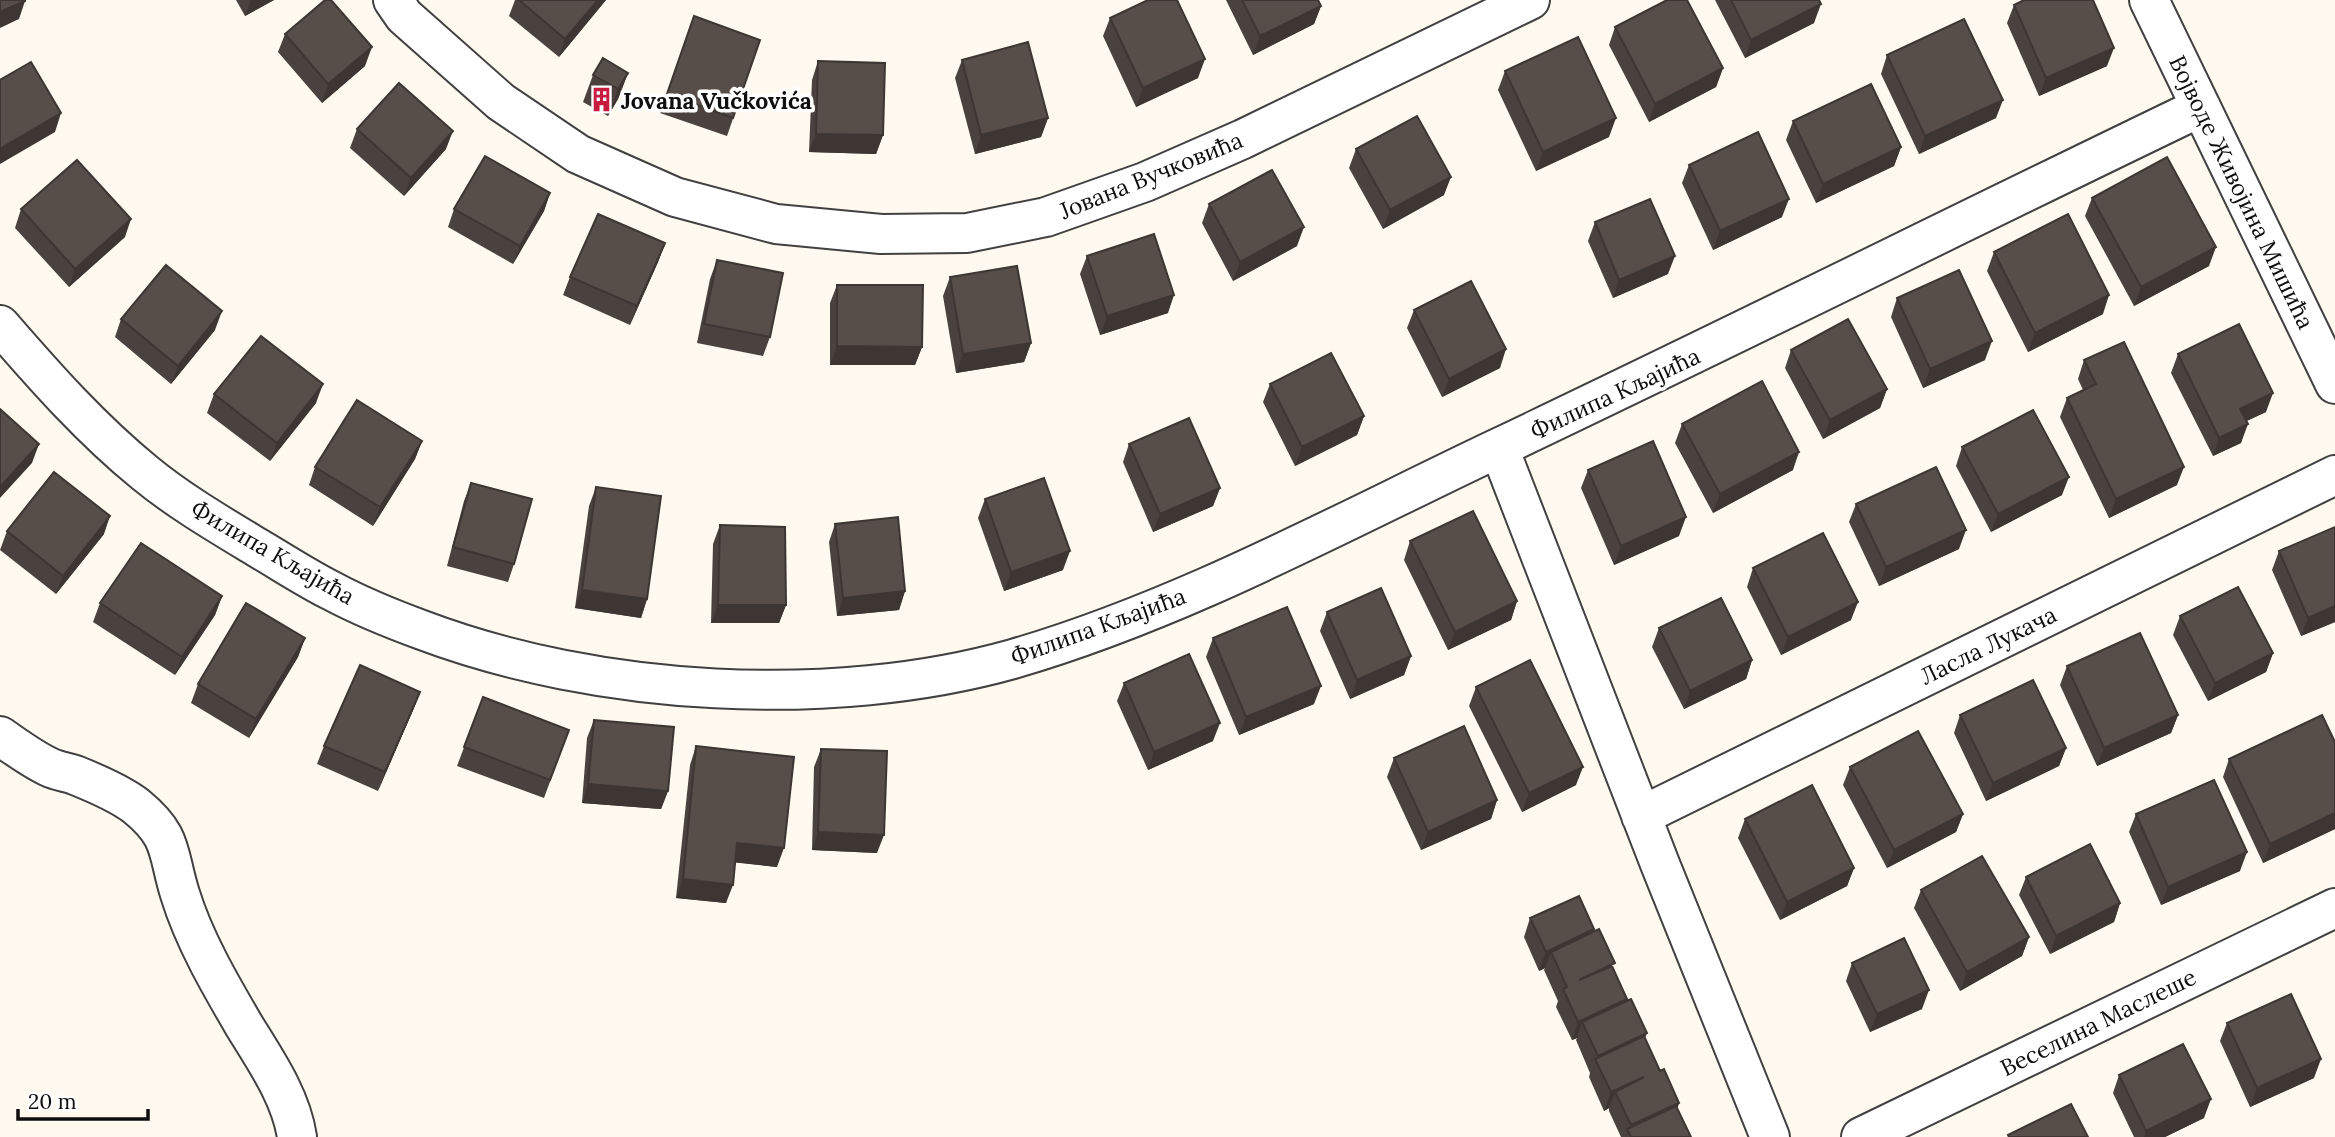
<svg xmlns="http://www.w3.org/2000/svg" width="2335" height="1137" font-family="Lora,serif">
  <rect width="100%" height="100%" fill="#fff9ef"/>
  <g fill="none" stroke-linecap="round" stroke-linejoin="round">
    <defs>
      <path id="street" d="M393 0 404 16 501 102 578 154 675 197 776 224 881 234 967 233 1046 217 1145 182 1243 139 1530 0
        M2149 0 2335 384
        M0 325C46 378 91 429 145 473 179 501 220 525 258 548 282 562 306 578 332 591 360 606 392 619 422 630 597 696 832 710 1013 659 1181 610 1338 524 1496 449 1732 337 1966 220 2201 107
        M1499 448 1660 864 1770 1137
        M0 736C16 747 32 759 49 767 57 771 66 772 75 775 95 783 119 793 136 806 174 837 167 853 180 894 194 940 221 986 245 1027 266 1061 291 1097 297 1137
        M1641 816 2335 475
        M1861 1137 2335 908"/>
    </defs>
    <use href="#street" stroke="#414141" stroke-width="42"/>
    <use href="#street" stroke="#fff" stroke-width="38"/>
  </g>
  <path fill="#4b423f" d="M236 0H274L245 16Z
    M515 0H606L559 57 509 16Z
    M1226 0H1318L1321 6 1314 24 1253 55Z
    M1715 0H1819L1814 23 1745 58Z
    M2014 5 2107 66 2039 96 2007 23Z
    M694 16 760 40 727 136 660 113Z
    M1110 18 1198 78 1136 107 1103 36Z
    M1615 27 1723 68 1716 87 1649 122 1609 45Z
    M285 34 365 66 322 103 278 52Z
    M1887 55 1996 118 1919 154 1881 74Z
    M962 60 1048 118 1041 137 975 154 955 78Z
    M818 61 883 135 876 154 809 152 812 80Z
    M1505 71 1609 137 1536 171 1498 90Z
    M628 73 618 99 608 116 583 102 593 75Z
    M1793 121 1901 147 1894 166 1816 203 1786 140Z
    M357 129 446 149 404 196 350 148Z
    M1356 149 1444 195 1383 229 1349 168Z
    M1689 165 1782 217 1713 250 1682 183Z
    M550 193 544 211 513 264 448 227 454 209Z
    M2092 198 2209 266 2134 306 2085 216Z
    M1209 204 1297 246 1233 281 1202 223Z
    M21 209 125 237 69 287 15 228Z
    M1595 222 1668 274 1613 298 1588 241Z
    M665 243 658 262 630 325 563 295 570 277Z
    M1994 252 2103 314 2028 352 1987 271Z
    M1087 256 1168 313 1100 335 1080 274Z
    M717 260 770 337 763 356 697 343 710 279Z
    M950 277 1031 343 1024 362 956 373 943 296Z
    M837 285 922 347 915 365H830V303Z
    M1897 298 1985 360 1923 388 1891 317Z
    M1414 310 1500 368 1442 397 1407 328Z
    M121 319 215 330 171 384 115 337Z
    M1791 350 1887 389 1880 408 1823 439 1785 368Z
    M2178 354 2266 412 2246 421 2241 443 2213 456 2171 373Z
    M2084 360 2177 485 2109 518 2060 417 2067 398 2083 390 2078 379Z
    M1270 384 1364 416 1357 435 1295 466 1263 402Z
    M214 394 316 403 270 461 207 413Z
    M1682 424 1793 470 1713 513 1675 443Z
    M422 441 415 459 373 526 309 485 315 467Z
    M1129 444 1220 488 1213 506 1153 532 1123 462Z
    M1962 447 2062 495 1991 532 1956 466Z
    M1588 470 1679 536 1614 565 1581 488Z
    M471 483 514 564 508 582 447 566 464 501Z
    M596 487 647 599 641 618 575 608 589 506Z
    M985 499 1063 570 1004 591 978 518Z
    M1856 504 1959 549 1879 586 1849 522Z
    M835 524 905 591 899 610 837 616 829 542Z
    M720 525 786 605 779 623H711L713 544Z
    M2335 527V622L2301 636 2272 570 2279 551Z
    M7 531 104 534 56 594 0 550Z
    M1410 541 1517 601 1511 620 1448 650 1404 560Z
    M1753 568 1851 620 1781 655 1747 587Z
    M222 596 215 615 175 675 93 622 100 603Z
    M1327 612 1411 656 1404 675 1350 699 1320 631Z
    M2180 616 2273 653 2266 672 2208 701 2173 635Z
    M1659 628 1752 660 1746 679 1684 709 1652 647Z
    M305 638 298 657 249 738 191 703 198 684Z
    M1213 638 1314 704 1239 735 1206 657Z
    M2067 666 2178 715 2171 733 2097 766 2060 685Z
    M1124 683 1213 741 1148 770 1117 701Z
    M1476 687 1576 785 1522 812 1469 706Z
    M420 692 413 710 378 791 317 764 324 746Z
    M483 697 569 730 544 798 457 766Z
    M1960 715 2066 748 2059 766 1986 801 1954 733Z
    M594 720 668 791 661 809 582 803 587 738Z
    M2335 742V829L2263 863 2223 777 2229 759Z
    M696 746 777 867 735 862 726 903 676 898 690 765Z
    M821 749 877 853 812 850 814 767Z
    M1394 758 1497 800 1491 819 1421 850 1387 777Z
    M1850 767 1963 814 1956 832 1887 868 1843 785Z
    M2136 814 2240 871 2161 905 2129 832Z
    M1745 819 1854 868 1847 886 1780 920 1738 838Z
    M2026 877 2120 903 2114 922 2050 954 2019 895Z
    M1921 890 2029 937 2022 956 1960 991 1914 908Z
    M1530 918 1594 929 1593 932 1613 968 1626 1002 1660 1071 1679 1103 1677 1109 1691 1137H1621L1609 1111V1108L1604 1111 1589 1077 1590 1073 1576 1040 1577 1038 1572 1040 1556 1007 1558 1001 1544 970 1545 968 1539 971 1524 937Z
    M1852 963 1922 1009 1870 1032 1846 981Z
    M2227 1023 2314 1078 2250 1107 2220 1041Z
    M2119 1075 2204 1118 2165 1137H2134L2113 1093Z"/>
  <path fill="#3d3633" d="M251 0H274L245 16Z
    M598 0H606L559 57 565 39Z
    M25 1 19 19 0 28V12Z
    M1821 4 1814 23 1745 58 1751 40Z
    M1321 6 1314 24 1253 55 1260 36Z
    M372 47 365 66 322 103 328 84Z
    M2114 48 2107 66 2039 96 2046 78Z
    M1205 59 1198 78 1136 107 1143 88Z
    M1723 68 1716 87 1649 122 1655 104Z
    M628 73 618 99 608 116 618 89Z
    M2003 100 1996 118 1919 154 1925 136Z
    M61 113 55 132 0 164V149Z
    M1048 118 1041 137 975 154 981 135Z
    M1616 118 1609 137 1536 171 1543 152Z
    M453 131 446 149 404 196 411 178Z
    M816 134 883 135 876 154 809 152Z
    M1901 147 1894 166 1816 203 1823 184Z
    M1451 177 1444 195 1383 229 1390 210Z
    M550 193 544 211 513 264 520 246Z
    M1789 199 1782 217 1713 250 1720 231Z
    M131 219 125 237 69 287 75 269Z
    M1304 227 1297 246 1233 281 1240 262Z
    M665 243 658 262 630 325 637 306Z
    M2216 247 2209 266 2134 306 2141 287Z
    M1675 256 1668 274 1613 298 1619 280Z
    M1174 295 1168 313 1100 335 1107 316Z
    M2109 295 2103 314 2028 352 2035 333Z
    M222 311 215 330 171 384 178 366Z
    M1992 341 1985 360 1923 388 1930 369Z
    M1031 343 1024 362 956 373 963 354Z
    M837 346 922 347 915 365H830Z
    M1506 349 1500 368 1442 397 1449 379Z
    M323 384 316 403 270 461 277 443Z
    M1887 389 1880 408 1823 439 1830 420Z
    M2273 393 2266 412 2234 427 2240 409Z
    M1364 416 1357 435 1295 466 1302 447Z
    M2248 424 2241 443 2213 456 2219 438Z
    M422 441 415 459 373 526 380 507Z
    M39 444 32 463 0 498V487Z
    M1799 452 1793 470 1713 513 1720 494Z
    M2184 467 2177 485 2109 518 2116 499Z
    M2069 477 2062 495 1991 532 1998 514Z
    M1220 488 1213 506 1153 532 1160 514Z
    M110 516 104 534 56 594 63 576Z
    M1686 517 1679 536 1614 565 1621 546Z
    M1966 530 1959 549 1879 586 1886 567Z
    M1070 551 1063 570 1004 591 1011 572Z
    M582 590 647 599 641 618 575 608Z
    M905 591 899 610 837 616 843 598Z
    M222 596 215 615 175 675 182 657Z
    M1517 601 1511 620 1448 650 1455 632Z
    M1858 602 1851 620 1781 655 1788 637Z
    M718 605H786L779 623H711Z
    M2335 606V622L2301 636 2308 618Z
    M305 638 298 657 249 738 256 719Z
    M2273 653 2266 672 2208 701 2215 683Z
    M1411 656 1404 675 1350 699 1357 680Z
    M1752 660 1746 679 1684 709 1690 691Z
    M1321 686 1314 704 1239 735 1246 717Z
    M420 692 413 710 378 791 385 772Z
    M2178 715 2171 733 2097 766 2104 748Z
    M1220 723 1213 741 1148 770 1154 752Z
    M2066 748 2059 766 1986 801 1993 783Z
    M1583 767 1576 785 1522 812 1529 793Z
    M588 784 668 791 661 809 582 803Z
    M1497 800 1491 819 1421 850 1428 832Z
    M2335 813V829L2263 863 2270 844Z
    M1963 814 1956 832 1887 868 1894 850Z
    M818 832 884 835 877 853 812 850Z
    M737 843 784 848 777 867 730 862Z
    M2247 852 2240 871 2161 905 2168 887Z
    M1854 868 1847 886 1780 920 1787 902Z
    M683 879 733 885 726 903 676 898Z
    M2120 903 2114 922 2050 954 2056 936Z
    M1594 929 1588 948 1551 952 1545 968 1539 971 1546 952Z
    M2029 937 2022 956 1960 991 1967 972Z
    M1929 990 1922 1009 1870 1032 1877 1014Z
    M1627 999 1621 1018 1582 1022 1577 1038 1572 1040 1578 1022Z
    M1647 1033 1640 1051 1596 1061 1598 1056Z
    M2321 1059 2314 1078 2250 1107 2257 1088Z
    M1644 1077 1615 1092 1609 1108 1604 1111 1611 1092Z
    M2211 1099 2204 1118 2165 1137H2144L2146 1131Z
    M1679 1103 1673 1121 1629 1132 1631 1125Z"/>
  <path fill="#574d49" stroke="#3d3633" stroke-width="2" d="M0 0H25V1L0 12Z
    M325 0H331L372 47 328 84 285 34Z
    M519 0H598L565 39Z
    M1148 0H1177L1205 59 1143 88 1110 18Z
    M1242 0H1318L1321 6 1260 36Z
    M1667 0H1687L1723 68 1655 104 1615 27Z
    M1731 0H1819L1821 4 1751 40Z
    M2024 0H2093L2114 48 2046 78 2014 5Z
    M694 16 760 40 733 118 667 94Z
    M1964 19 2003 100 1925 136 1887 55Z
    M1578 37 1616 118 1543 152 1505 71Z
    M1028 42 1048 118 981 135 962 60Z
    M603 58 628 73 618 89 593 75Z
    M818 61 885 63 883 135 816 134Z
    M31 62 61 113 0 149V80Z
    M399 83 453 131 411 178 357 129Z
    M1871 84 1901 147 1823 184 1793 121Z
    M1417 116 1451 177 1390 210 1356 149Z
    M1758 132 1789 199 1720 231 1689 165Z
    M485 156 550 193 520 246 454 209Z
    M2167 157 2216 247 2141 287 2092 198Z
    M77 160 131 219 75 269 21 209Z
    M1272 170 1304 227 1240 262 1209 204Z
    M1650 199 1675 256 1619 280 1595 222Z
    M598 214 665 243 637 306 570 277Z
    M2068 214 2109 295 2035 333 1994 252Z
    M1154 234 1174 295 1107 316 1087 256Z
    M717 260 783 273 770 337 704 324Z
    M166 265 222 311 178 366 121 319Z
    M1017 266 1031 343 963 354 950 277Z
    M1959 270 1992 341 1930 369 1897 298Z
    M1471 281 1506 349 1449 379 1414 310Z
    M837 285H923L922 347 837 346Z
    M1848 319 1887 389 1830 420 1791 350Z
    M2239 324 2273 393 2240 409 2248 424 2219 438 2178 354Z
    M261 336 323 384 277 443 214 394Z
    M2124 342 2184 467 2116 499 2067 398 2096 384 2084 360Z
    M1331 353 1364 416 1302 447 1270 384Z
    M1762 381 1799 452 1720 494 1682 424Z
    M357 400 422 441 380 507 315 467Z
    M0 409 39 444 0 487Z
    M2033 410 2069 477 1998 514 1962 447Z
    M1189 418 1220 488 1160 514 1129 444Z
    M1653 441 1686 517 1621 546 1588 470Z
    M1936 467 1966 530 1886 567 1856 504Z
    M54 472 110 516 63 576 7 531Z
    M1044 478 1070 551 1011 572 985 499Z
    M471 483 532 499 514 564 453 547Z
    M596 487 661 496 647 599 582 590Z
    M1473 511 1517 601 1455 632 1410 541Z
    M898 517 905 591 843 598 835 524Z
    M720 525 785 527 786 605H718Z
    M2335 527V606L2308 618 2279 551Z
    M1823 533 1858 602 1788 637 1753 568Z
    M141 543 222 596 182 657 100 603Z
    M2238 587 2273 653 2215 683 2180 616Z
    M1381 588 1411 656 1357 680 1327 612Z
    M1721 598 1752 660 1690 691 1659 628Z
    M246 603 305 638 256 719 198 684Z
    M1287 607 1321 686 1246 717 1213 638Z
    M2140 633 2178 715 2104 748 2067 666Z
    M1189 654 1220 723 1154 752 1124 683Z
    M1530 660 1583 767 1529 793 1476 687Z
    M360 665 420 692 385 772 324 746Z
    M2033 680 2066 748 1993 783 1960 715Z
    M483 697 569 730 550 780 464 747Z
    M2322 715 2335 742V813L2270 844 2229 759Z
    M594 720 674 727 668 791 588 784Z
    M1464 726 1497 800 1428 832 1394 758Z
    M1918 731 1963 814 1894 850 1850 767Z
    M696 746 794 757 784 848 737 843 733 885 683 879Z
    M821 749 887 751 884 835 818 832Z
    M2214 780 2247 852 2168 887 2136 814Z
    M1812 785 1854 868 1787 902 1745 819Z
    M2090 844 2120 903 2056 936 2026 877Z
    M1982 856 2029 937 1967 972 1921 890Z
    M1579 896 1594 929 1546 952 1530 918Z
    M1599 929 1615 963 1579 980 1612 966 1627 999 1578 1022 1563 989 1567 987 1551 952Z
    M1904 938 1929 990 1877 1014 1852 963Z
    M2291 994 2321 1059 2257 1088 2227 1023Z
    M1631 999 1647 1033 1598 1056 1582 1022Z
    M1644 1036 1660 1071 1664 1069 1679 1103 1631 1125 1615 1092 1644 1077 1611 1092 1595 1059Z
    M2183 1044 2211 1099 2146 1131 2119 1075Z
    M2071 1104 2088 1137H2009L2008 1135Z
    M1676 1106 1691 1137H1631L1627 1129Z"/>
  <defs>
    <symbol id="building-bare" viewBox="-9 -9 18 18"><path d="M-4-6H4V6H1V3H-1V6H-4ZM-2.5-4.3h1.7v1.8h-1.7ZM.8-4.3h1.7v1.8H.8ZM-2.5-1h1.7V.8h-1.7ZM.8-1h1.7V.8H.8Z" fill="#c81c3f" stroke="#fff" stroke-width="2.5" paint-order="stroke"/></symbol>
  </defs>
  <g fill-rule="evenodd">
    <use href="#building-bare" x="584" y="82" width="35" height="35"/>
  </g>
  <g text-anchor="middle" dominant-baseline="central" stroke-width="7" stroke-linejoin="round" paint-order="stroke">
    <g font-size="23" font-weight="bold" fill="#0e0e0e" stroke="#fff" text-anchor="start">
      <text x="621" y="100">Jovana Vučkovića</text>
    </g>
    <g font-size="23" fill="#0e0e0e" stroke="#fff">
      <text transform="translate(1151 175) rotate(-22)">Јована Вучковића</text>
      <text transform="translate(2242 192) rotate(64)">Војводе Живојина Мишића</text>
      <text transform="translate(1615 393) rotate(-25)">Филипа Кљајића</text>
      <text transform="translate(273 552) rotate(30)">Филипа Кљајића</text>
      <text transform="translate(1098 626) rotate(-20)">Филипа Кљајића</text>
      <text transform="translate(1988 645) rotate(-26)">Ласла Лукача</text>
      <text transform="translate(2098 1022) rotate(-26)">Веселина Маслеше</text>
    </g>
  </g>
  <path d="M18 1109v10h130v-10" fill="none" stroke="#0e0e0e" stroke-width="3.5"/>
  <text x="28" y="1109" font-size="21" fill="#0e0e0e" stroke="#ffffff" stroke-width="5" paint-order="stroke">20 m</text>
</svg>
